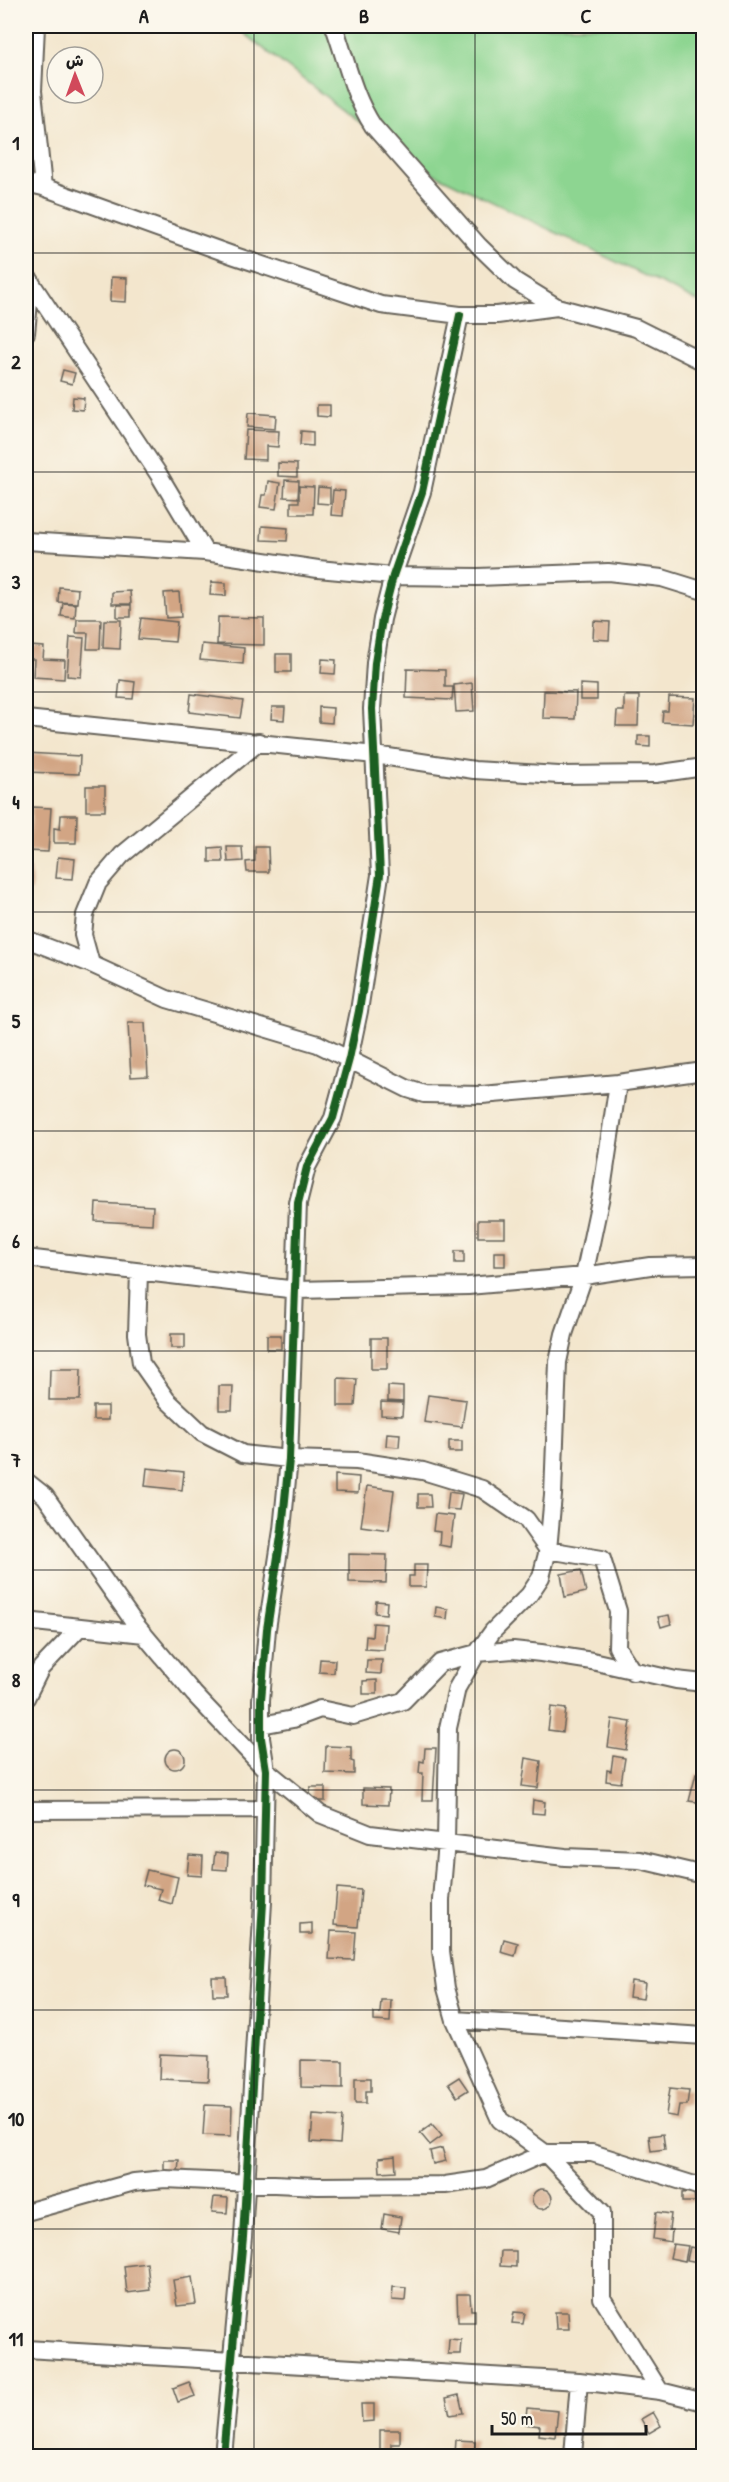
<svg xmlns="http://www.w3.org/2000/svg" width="729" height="2482" font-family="'Patrick Hand','Playpen Sans Arabic',sans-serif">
  <rect width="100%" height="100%" fill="#fbf7ec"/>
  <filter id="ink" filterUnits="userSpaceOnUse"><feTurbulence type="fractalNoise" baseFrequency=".0167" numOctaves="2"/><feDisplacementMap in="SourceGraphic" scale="12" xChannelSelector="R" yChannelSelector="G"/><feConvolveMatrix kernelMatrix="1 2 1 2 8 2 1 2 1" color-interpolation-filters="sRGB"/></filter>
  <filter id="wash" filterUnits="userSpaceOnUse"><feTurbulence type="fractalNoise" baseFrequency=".008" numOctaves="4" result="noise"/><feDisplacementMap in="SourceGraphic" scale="24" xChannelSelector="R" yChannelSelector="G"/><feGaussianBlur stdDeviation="1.35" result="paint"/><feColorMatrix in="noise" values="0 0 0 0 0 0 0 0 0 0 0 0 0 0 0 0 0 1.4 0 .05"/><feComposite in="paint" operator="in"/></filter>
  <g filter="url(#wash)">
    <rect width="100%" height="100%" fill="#f3e6cd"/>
    <path fill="#8dd591" stroke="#547856" stroke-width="1.5" d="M234 26H703V304L412 163Z"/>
    <g id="blocks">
      <path fill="#d2a584" d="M111 277 127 278 126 302 110 301Z
        M63 370 75 373 72 384 60 381Z
        M73 397 84 398 83 410 72 409Z
        M317 405H330V417L317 416Z
        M248 413 276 415 275 429 247 427Z
        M246 430 279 431 278 447 266 446V460L244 459Z
        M301 431 313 432V446L300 445Z
        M278 463 297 464V477L278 476Z
        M285 480 299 481 298 498 284 497Z
        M268 481 280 483 276 509 260 507 262 495H266Z
        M299 486 314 487 313 514H291V502H299Z
        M318 487 330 488V504L317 503Z
        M333 490 345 491 343 516 331 515Z
        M262 526 288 528 287 541 261 540Z
        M211 582 226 583V596L210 595Z
        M59 587 78 589 77 603 58 602Z
        M130 591 131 604H112V592Z
        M179 592 181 617 166 618 164 593Z
        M63 603 76 604 75 618 61 616Z
        M117 605H131V617H117Z
        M218 617 264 618V645L217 644Z
        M141 618 177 622 175 642 138 639Z
        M77 619H101L100 649H87L88 633H76Z
        M104 620H121L120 649 103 648Z
        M594 621 610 622 609 640 593 639Z
        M70 637 84 638 81 677 67 676Z
        M202 644 244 648 243 664 200 660Z
        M29 646 44 647 43 659 65 660 64 679 33 677 34 659H28Z
        M276 654H291V672H276Z
        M322 659 336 660 335 674 321 673Z
        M407 669 445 670V687H453L452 700 406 698Z
        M120 680 135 682 133 699 118 698Z
        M472 683 474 711 456 712 454 685Z
        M580 684 597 685V700H580Z
        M544 691 576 692 575 719 543 718Z
        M191 694 243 701 240 718 189 712Z
        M624 696H639L638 726H616L617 711H624Z
        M669 697 695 698 693 724 662 722 663 711H668Z
        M272 707H285L284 720 271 719Z
        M319 707 333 708 332 723 319 722Z
        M638 736H650V747L638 746Z
        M26 753 80 756 79 774 26 772Z
        M86 786H105V811H86Z
        M32 807 51 808 48 852 28 851Z
        M61 815H77L76 843H54V828L60 829Z
        M222 847 223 862H209V848Z
        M227 847H242L243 861 228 862Z
        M255 847H268L269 872H247L246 862 255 861Z
        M58 857 75 859 73 879 56 878Z
        M26 869H31L32 891H26Z
        M128 1023H145L148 1076 131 1077Z
        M96 1203 153 1206 152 1224 95 1221Z
        M478 1220H505V1237H478Z
        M455 1251H464V1263H455Z
        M494 1252H505V1266H494Z
        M171 1334H185V1348H171Z
        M267 1335H281V1349H267Z
        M371 1338H387V1369H371Z
        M50 1369H81L80 1400H49Z
        M338 1378 357 1379 355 1406H338Z
        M219 1386H233L232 1410H219Z
        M388 1386 403 1387V1402L388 1401Z
        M428 1395 466 1400 462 1427 424 1422Z
        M381 1402 403 1403 402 1416 381 1415Z
        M93 1406H108V1420H93Z
        M387 1433 400 1434 399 1447 386 1446Z
        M449 1441H462V1452H449Z
        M147 1468 184 1472 182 1490 145 1486Z
        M335 1475 359 1477 358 1493 335 1492Z
        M367 1486 394 1490 389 1530 361 1526Z
        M449 1492 462 1494 459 1510 447 1509Z
        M418 1494H430L431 1507H418Z
        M435 1514 454 1516 450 1547 439 1545 440 1532 433 1531Z
        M349 1554 387 1555 386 1583 349 1582Z
        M414 1565H427L426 1587H409V1576H414Z
        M581 1570 586 1592 565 1597 561 1574Z
        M376 1601 387 1602 386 1614 375 1613Z
        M436 1607 448 1609 447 1619 435 1617Z
        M669 1615 671 1624 661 1627 658 1617Z
        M373 1623 386 1624 384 1650 365 1649 366 1636 372 1637Z
        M320 1659 335 1660 334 1673 319 1672Z
        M367 1660H382L381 1674 366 1673Z
        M377 1680V1694H363V1681Z
        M551 1707 566 1709 563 1732 548 1730Z
        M612 1719 631 1722 626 1750 608 1747Z
        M326 1746 351 1747V1761L354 1762V1774L325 1773Z
        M425 1748H436L433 1800H422L423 1773H419L420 1761 424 1762Z
        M165 1759a10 10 0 1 1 20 0a10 10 0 1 1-20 0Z
        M613 1756 625 1758 621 1783 606 1781 607 1770 611 1771Z
        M526 1758 541 1761 538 1788 522 1786Z
        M696 1774 704 1775V1803L689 1801Z
        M310 1787H325V1801H310Z
        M363 1788 389 1789 388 1805 363 1804Z
        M533 1800 545 1802 544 1814 532 1813Z
        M215 1852 228 1854 227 1870 213 1869Z
        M189 1855 203 1856 202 1876 187 1875Z
        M147 1870 178 1877 172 1904 158 1900 161 1889 143 1885Z
        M337 1888 361 1890 358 1927 334 1925Z
        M312 1923V1934H300V1924Z
        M331 1931 356 1932 354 1960 329 1959Z
        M504 1939 518 1943 515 1956 501 1952Z
        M212 1977H226L227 1995H213Z
        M631 1981 645 1983 643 1999 629 1997Z
        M381 2000H391L390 2022 374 2021V2013H380Z
        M160 2054 209 2056 208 2081 159 2079Z
        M301 2060 343 2061V2088L301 2087Z
        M459 2077 468 2090 457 2097 448 2084Z
        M355 2078H371V2091H366V2103H355Z
        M670 2088 689 2090 687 2105H679L677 2117 666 2115Z
        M205 2105 232 2106 231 2136 203 2135Z
        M313 2115 342 2117 340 2144 311 2142Z
        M432 2124 442 2136 430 2145 420 2133Z
        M663 2134 665 2149 651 2151 649 2136Z
        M442 2148 446 2161 433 2164 430 2151Z
        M395 2156 396 2171 380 2172 379 2158Z
        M164 2160H179L178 2173H164Z
        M532 2199a10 10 0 1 1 20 0a10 10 0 1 1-20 0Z
        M694 2192 695 2202H682V2193Z
        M214 2197 228 2198 227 2213 212 2212Z
        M656 2212 671 2214 669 2230H672L671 2242 653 2239Z
        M384 2214 401 2217 399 2232 382 2229Z
        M673 2244 688 2246 685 2261 670 2258Z
        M690 2247 704 2250V2263L687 2260Z
        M501 2251H516V2267L500 2266Z
        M147 2263 150 2290 127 2293 124 2266Z
        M192 2277 196 2304 177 2306 173 2280Z
        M393 2287 406 2288 405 2301 392 2300Z
        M457 2294H470L471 2310H475V2322H458Z
        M514 2312 525 2313 523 2324 512 2323Z
        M555 2312H568L569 2329H556Z
        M449 2339 461 2340 460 2354H448Z
        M189 2382 195 2396 178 2402 173 2388Z
        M459 2395 463 2413 450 2415 446 2398Z
        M361 2404H374V2421L362 2422Z
        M527 2408 558 2411 555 2437 539 2435 540 2426 525 2424Z
        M653 2412 661 2426 649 2433 641 2419Z
        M380 2430H400V2444H391V2454H380Z
        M456 2440 475 2441 474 2456 455 2454Z"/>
    </g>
  </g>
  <g filter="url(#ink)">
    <use href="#blocks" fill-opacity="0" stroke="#67635a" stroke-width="1.5"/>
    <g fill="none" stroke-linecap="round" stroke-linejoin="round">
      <defs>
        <path id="minor" d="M36 26 33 91 43 187
          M334 26C347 62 352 93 373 126L479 246 515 281 557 307 636 328 704 362
          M26 183 43 187 235 256 381 305 460 315H497L557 307
          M26 275 159 475 205 552
          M26 333 31 281
          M26 541 205 552 318 569 393 576 478 577 608 572 662 578 704 591
          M26 719 375 755 474 770 559 775 655 774 704 767
          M26 939 91 964 167 999 318 1044 408 1089 424 1094 482 1095 618 1083 704 1071
          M91 964 83 935 85 915 98 883 122 855 259 742
          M618 1083 601 1196 584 1276 564 1334 558 1362 553 1495 548 1550 541 1577 529 1595 493 1631 477 1653 457 1688 448 1728 446 1842 441 1900V1951L446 1988 455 2020 500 2120 545 2153 602 2212V2298L660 2391
          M26 1258 297 1290 468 1286 584 1276 650 1266 704 1265
          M139 1272 137 1334 141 1363 167 1400 202 1433 243 1454 289 1459 357 1461 423 1471 482 1489 526 1519 548 1550 602 1559 618 1611 617 1647 633 1672
          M26 1481 45 1496 136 1625 194 1694 266 1770 320 1814 370 1834 565 1857 640 1860 704 1875
          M26 1621 144 1634
          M26 1698 41 1668 79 1628
          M261 1725 293 1719 320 1709 353 1716 403 1701 440 1663 477 1653 513 1650 541 1653 592 1661 676 1680 704 1683
          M26 1810 265 1809
          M455 2020 704 2036
          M26 2212 134 2182 165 2179 318 2186 445 2185 486 2179 545 2153H592L704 2188
          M26 2349 579 2381 660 2391 704 2402
          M223 2456 243 2237 263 1902 266 1770 261 1738V1700L267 1629 282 1530 289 1459 298 1203 307 1167 333 1118 349 1059 359 1011 380 875 372 709 375 663 382 619 393 576 422 492 460 315
          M573 2456 579 2381"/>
      </defs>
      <use href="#minor" stroke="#67635a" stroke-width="20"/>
      <use href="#minor" stroke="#fff" stroke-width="16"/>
      <defs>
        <path id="cycleway" d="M223 2456 243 2237 263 1902 266 1770 261 1738V1700L267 1629 282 1530 289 1459 298 1203 307 1167 333 1118 349 1059 359 1011 380 875 372 709 375 663 382 619 393 576 422 492 460 315"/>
      </defs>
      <use href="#cycleway" stroke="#fbf7ec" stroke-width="11"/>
      <use href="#cycleway" stroke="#1b5e20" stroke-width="8"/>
    </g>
  </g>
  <path fill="none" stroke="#1c1c1c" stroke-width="1.5" stroke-opacity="0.55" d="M254 26V2456M475 26V2456M26 253H704M26 472H704M26 692H704M26 912H704M26 1131H704M26 1351H704M26 1570H704M26 1790H704M26 2010H704M26 2229H704"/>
  <rect width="729" height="2482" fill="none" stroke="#fbf7ec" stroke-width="66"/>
  <g transform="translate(75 75) rotate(359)"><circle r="28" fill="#fbf7ec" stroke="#a29f99" stroke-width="1.5"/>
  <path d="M0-4.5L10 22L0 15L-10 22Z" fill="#d1495b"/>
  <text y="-9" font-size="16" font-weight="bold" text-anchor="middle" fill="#1c1c1c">ش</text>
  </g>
  <path d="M492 2425v9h154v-9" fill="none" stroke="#1c1c1c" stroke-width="3"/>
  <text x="501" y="2425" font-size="18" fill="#1c1c1c" stroke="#fbf7ec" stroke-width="4.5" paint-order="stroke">50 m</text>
  <rect x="33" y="33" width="663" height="2416" fill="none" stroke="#1c1c1c" stroke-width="2"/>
  <g font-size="20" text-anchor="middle" font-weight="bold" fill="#1c1c1c">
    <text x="144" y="23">A</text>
    <text x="364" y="23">B</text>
    <text x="586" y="23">C</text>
    <text x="16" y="150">1</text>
    <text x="16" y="369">2</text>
    <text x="16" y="589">3</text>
    <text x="16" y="809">4</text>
    <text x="16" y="1028">5</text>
    <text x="16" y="1248">6</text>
    <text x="16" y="1467">7</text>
    <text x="16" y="1687">8</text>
    <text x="16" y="1907">9</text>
    <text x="16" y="2126">10</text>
    <text x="16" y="2346">11</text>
  </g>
</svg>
